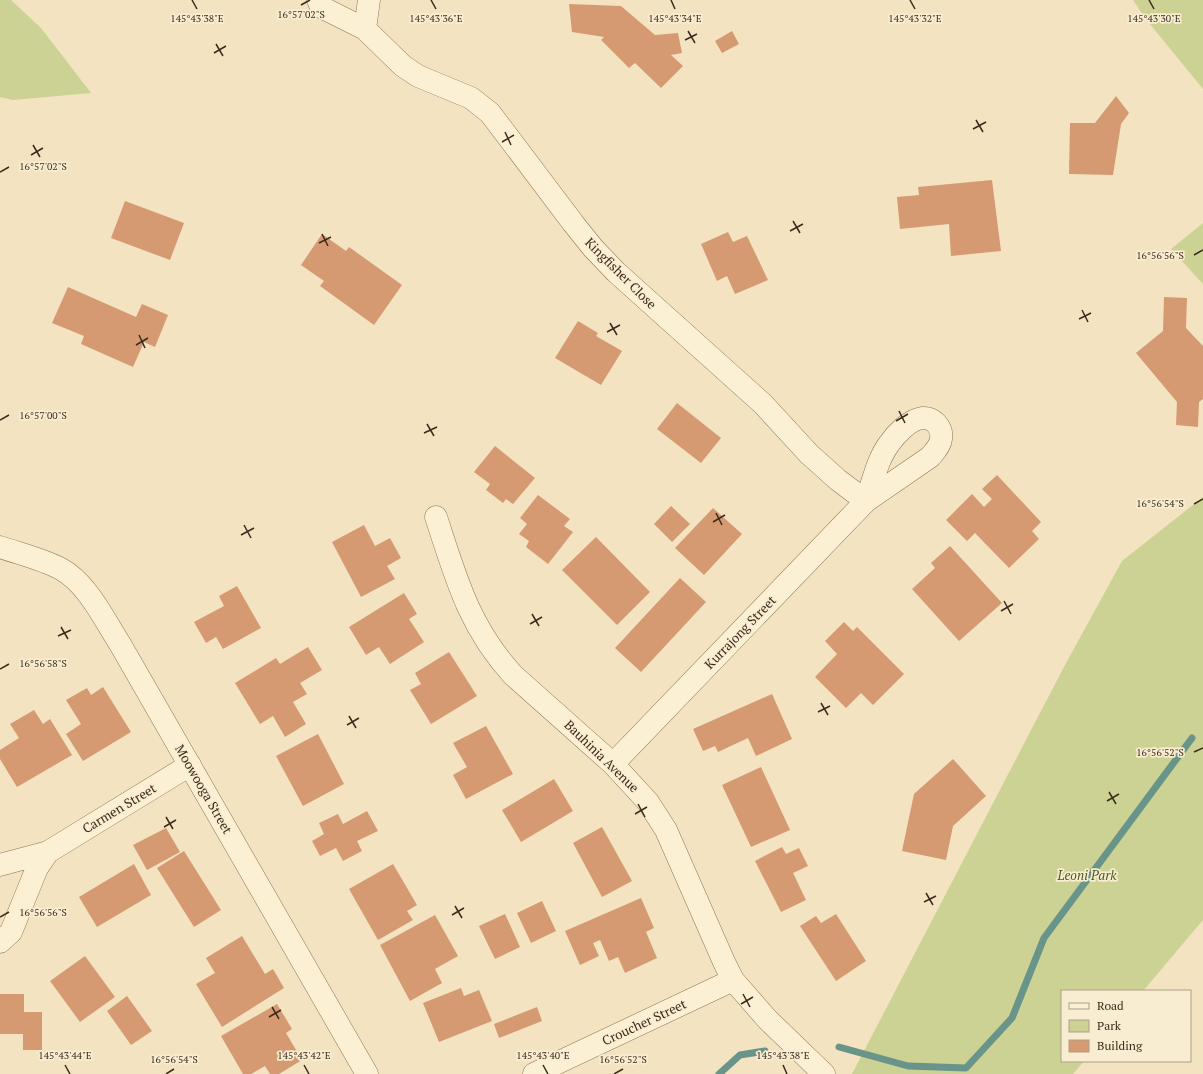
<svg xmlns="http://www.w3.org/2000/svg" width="1203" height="1074" font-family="'PT Serif',serif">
  <rect width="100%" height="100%" fill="#f3e3c0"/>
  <path fill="#cbd293" d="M0 0H11L41 28 91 93 13 100 0 97Z
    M1133 0H1203V89L1145 18Z
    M1203 223V284L1171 249Z
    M1203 497V920L1143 991H1062V1061H1084L1073 1074H852L1065 665 1122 561Z"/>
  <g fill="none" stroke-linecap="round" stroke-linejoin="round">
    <path stroke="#699489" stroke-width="7" d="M839 1047 908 1066 966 1068 1012 1018 1044 938 1192 738
      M719 1074 740 1055 765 1051"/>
  </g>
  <path fill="#d59a72" d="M569 4 621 6 655 35 678 33 682 53 671 55 683 66 661 88 635 63 629 68 601 40 604 37 572 32Z
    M732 31 739 44 722 53 715 41Z
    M1116 96 1129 113 1121 124 1113 175 1069 174 1070 123H1095Z
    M992 180 1001 251 951 256 949 224 900 229 897 197 919 195 918 187Z
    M125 201 184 223 170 260 111 238Z
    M728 232 733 242 747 236 768 280 735 294 727 276 717 281 701 244Z
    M322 234 346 251 349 247 402 285 374 325 320 286 324 281 301 265Z
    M68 287 136 317 142 304 168 315 155 347 144 342 133 367 81 344 84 336 52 323Z
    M1164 297 1187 298 1186 328 1203 346V399L1199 402 1198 427 1176 425 1177 402 1136 353 1163 331Z
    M578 321 598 333 596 336 622 351 601 385 555 358Z
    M677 403 721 438 701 463 657 429Z
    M495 446 535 478 513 504 506 499 503 503 486 490 490 484 474 472Z
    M997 475 1041 522 1032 531 1039 539 1009 568 975 533 967 541 946 520 972 494 984 507 992 499 982 489Z
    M538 495 570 519 564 526 573 532 548 564 526 547 529 541 519 534 527 524 520 518Z
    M671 506 690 524 672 542 654 524Z
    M713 508 742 534 704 575 675 548Z
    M364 525 375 546 390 538 401 558 387 566 395 579 361 597 332 542Z
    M596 537 650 592 617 625 562 570Z
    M950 546 1002 603 959 641 912 589 935 568 931 563Z
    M680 578 706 602 641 672 615 648Z
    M237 586 261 628 223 649 216 637 206 643 194 622 224 606 219 596Z
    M404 593 417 614 409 619 424 642 390 664 379 647 366 655 349 627Z
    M844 622 853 631 857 627 904 674 873 705 861 693 846 708 815 677 837 654 825 641Z
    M308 647 322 670 300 683 307 694 293 702 306 724 285 737 273 716 260 724 235 683 276 658 280 664Z
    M449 652 477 696 431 724 410 690 421 684 415 673Z
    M103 687 131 732 83 761 66 734 81 724 66 700 87 688 91 695Z
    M772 694 792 739 756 756 748 738 718 752 715 746 703 751 693 729Z
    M34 710 43 724 50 719 72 755 17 787 0 759V750L19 738 10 724Z
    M486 726 513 774 466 799 453 775 467 767 453 743Z
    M318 734 344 784 303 806 276 756Z
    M953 759 986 796 953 826 946 860 902 851 914 794Z
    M761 767 790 830 751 847 722 785Z
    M554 779 573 811 521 842 502 810Z
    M367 811 378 831 357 841 362 851 343 861 336 848 320 856 312 841 324 834 319 823 338 814 343 824Z
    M602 827 632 881 602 897 573 843Z
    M166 828 180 852 147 870 133 845Z
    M782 847 786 854 799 848 808 866 793 873 806 900 781 912 755 861Z
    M184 851 221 910 194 927 157 868Z
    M134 864 151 895 97 927 79 897Z
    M393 864 417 905 407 911 413 920 378 940 349 889Z
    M641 898 654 928 646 932 657 958 625 973 618 957 609 961 600 940 593 943 599 956 580 965 565 931Z
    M542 901 556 931 531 943 517 913Z
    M505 914 520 947 495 959 479 926Z
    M836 914 866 961 836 981 800 926 816 916 821 923Z
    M435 915 458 956 435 969 442 983 410 1001 380 945Z
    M242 936 265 974 273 969 284 988 222 1027 196 984 215 973 206 958Z
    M85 956 115 997 80 1022 50 981Z
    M461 988 464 996 479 990 492 1021 439 1042 423 1003Z
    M0 994H24V1012H42V1050H23V1034H0Z
    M127 996 152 1031 131 1045 107 1011Z
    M277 1004 292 1029 286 1033 302 1060 279 1074H270L265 1066 251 1074H243L221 1036Z
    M537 1007 542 1021 499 1038 494 1024Z"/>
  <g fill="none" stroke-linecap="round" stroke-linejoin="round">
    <defs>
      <path id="minor" d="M318 0 321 7 365 29 403 66 418 76 471 98 490 113 573 223 593 248 616 272 763 404 809 454 838 480 866 501
        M365 29 369 0
        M436 517C456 578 469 627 513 675L613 764 648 802 666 830 724 962 733 980 767 1019 824 1074
        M0 547C20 554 42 559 61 569 87 583 104 619 120 644L367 1074
        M613 764 866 501 930 457C934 452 940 447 941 439 943 427 933 417 922 418 909 420 896 434 889 444 877 460 873 482 866 501
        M0 865 48 852 190 765
        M0 942 11 932 37 868 48 852
        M534 1074 733 980"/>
    </defs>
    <use href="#minor" stroke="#8e7356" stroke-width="23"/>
    <use href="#minor" stroke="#fcf0d4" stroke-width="22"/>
  </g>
  <path fill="none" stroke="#3c2b1c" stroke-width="1.5" d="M192 0 197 9M431 0 436 9M671 0 675 9M910 0 915 9M1149 0 1154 9M301 5 310 0M688 31 695 43M685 40 697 34M216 44 223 56M214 53 226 46M976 120 983 132M973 129 986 122M505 132 511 145M502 142 514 135M33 145 40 157M31 155 43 148M0 172 9 167M793 221 800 233M790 231 803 224M322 234 328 246M319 243 331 237M1194 255 1203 250M1082 310 1088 322M1079 319 1091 313M610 323 617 335M607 332 620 325M139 335 145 348M136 345 148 338M899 411 905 423M0 420 9 415M896 421 908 414M427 424 434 436M424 433 437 427M1194 504 1203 499M716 513 722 525M713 522 725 515M244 525 251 538M241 535 254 528M1004 601 1011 614M1001 611 1013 604M532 614 539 626M530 624 542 617M61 627 68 639M58 636 71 630M0 669 9 664M821 703 828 715M818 712 830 706M349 716 356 728M347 725 359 718M1194 752 1203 748M1109 792 1116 804M1107 801 1119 794M638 804 645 817M635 814 647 807M166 817 173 829M164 827 176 820M926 893 933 905M924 902 936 896M455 906 462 918M452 915 464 908M0 917 9 912M743 994 750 1007M741 1004 753 997M272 1007 279 1019M269 1017 281 1010M65 1065 70 1074M304 1065 309 1074M543 1065 548 1074M783 1065 787 1074M166 1074 174 1069M614 1074 623 1069"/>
  <g text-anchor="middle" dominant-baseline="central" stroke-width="3.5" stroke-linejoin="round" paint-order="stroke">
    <g font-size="13" fill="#3c2b1c" stroke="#f9edd1">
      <text transform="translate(621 273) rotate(45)">Kingfisher Close</text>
      <text transform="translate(740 632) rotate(-46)">Kurrajong Street</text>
      <text transform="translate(602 756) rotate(44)">Bauhinia Avenue</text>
      <text transform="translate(204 789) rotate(60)">Moowooga Street</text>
      <text transform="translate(119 808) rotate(-31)">Carmen Street</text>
      <text transform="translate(644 1022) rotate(-25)">Croucher Street</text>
    </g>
    <g font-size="13" font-style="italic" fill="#4c5b20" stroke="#f9edd1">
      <text x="1087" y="875">Leoni Park</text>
    </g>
  </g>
  <g font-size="10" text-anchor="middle" fill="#3c2b1c" stroke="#f9edd1" stroke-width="3.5" stroke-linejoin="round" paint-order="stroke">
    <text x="301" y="18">16°57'02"S</text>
    <text x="197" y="22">145°43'38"E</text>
    <text x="436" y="22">145°43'36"E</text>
    <text x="675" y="22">145°43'34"E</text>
    <text x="915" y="22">145°43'32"E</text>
    <text x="1154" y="22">145°43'30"E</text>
    <text x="43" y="170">16°57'02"S</text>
    <text x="1160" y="259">16°56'56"S</text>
    <text x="43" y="419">16°57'00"S</text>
    <text x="1160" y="507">16°56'54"S</text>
    <text x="43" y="667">16°56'58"S</text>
    <text x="1160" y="756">16°56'52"S</text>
    <text x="43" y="916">16°56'56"S</text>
    <text x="65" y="1059">145°43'44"E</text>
    <text x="304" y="1059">145°43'42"E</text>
    <text x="543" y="1059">145°43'40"E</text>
    <text x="783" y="1059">145°43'38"E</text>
    <text x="174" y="1063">16°56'54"S</text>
    <text x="623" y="1063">16°56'52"S</text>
  </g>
  <rect x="1061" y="990" width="130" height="72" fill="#f9edd1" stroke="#ad9f89"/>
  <rect x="1069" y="1003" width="20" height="6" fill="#fcf0d4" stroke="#ad9f89"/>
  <text x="1097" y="1010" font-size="12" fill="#3c2b1c">Road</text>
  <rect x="1069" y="1020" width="20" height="12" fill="#cbd293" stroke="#ad9f89"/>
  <text x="1097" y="1030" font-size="12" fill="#3c2b1c">Park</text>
  <rect x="1069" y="1040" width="20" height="12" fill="#d59a72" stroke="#ad9f89"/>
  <text x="1097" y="1050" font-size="12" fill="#3c2b1c">Building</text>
</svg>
